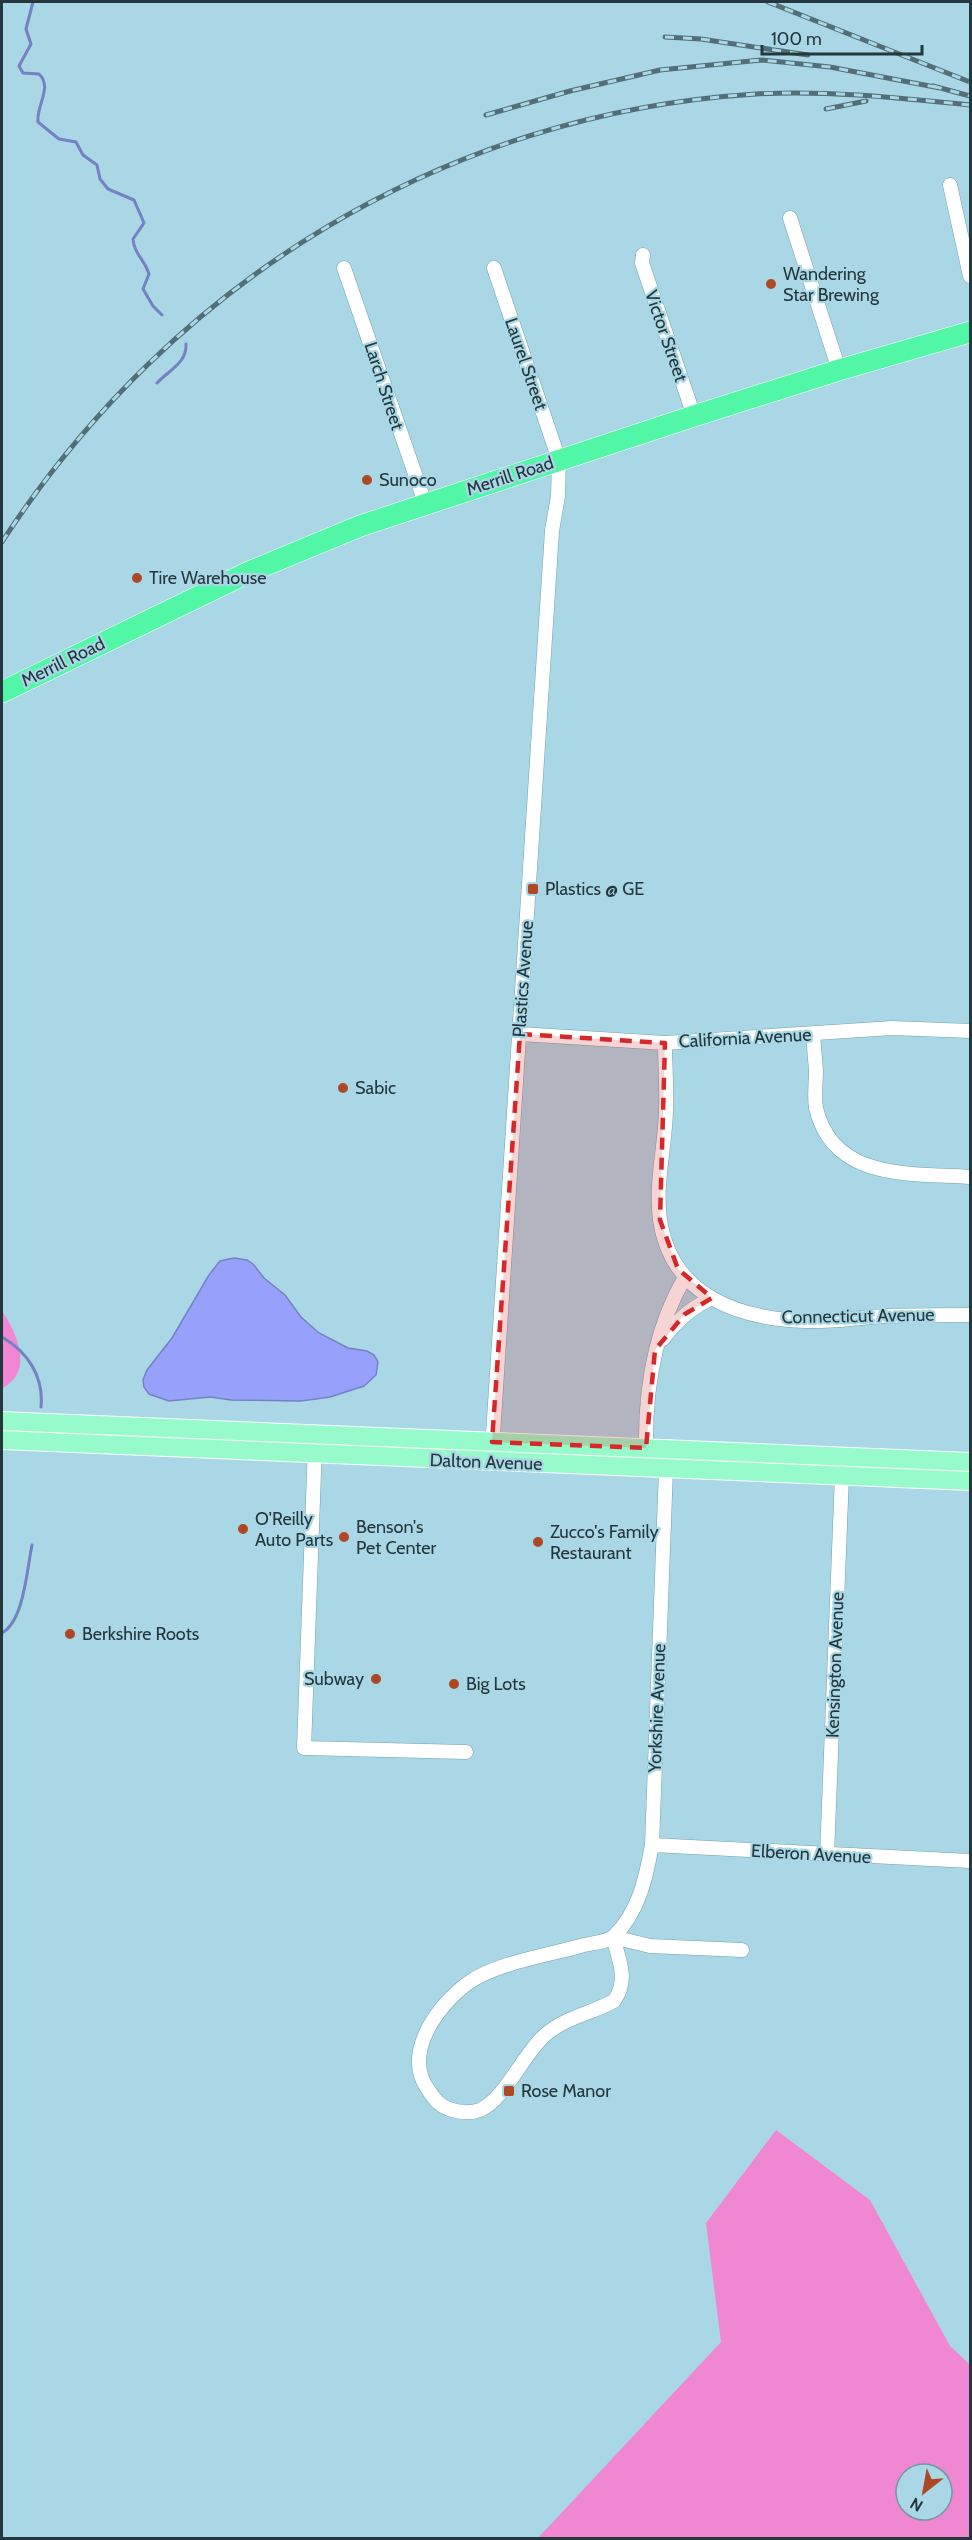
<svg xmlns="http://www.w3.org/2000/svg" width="972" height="2540" font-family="Cabin,sans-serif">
  <rect width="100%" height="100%" fill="#a9d7e5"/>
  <path fill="#f087d3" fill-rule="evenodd" d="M2 1311C13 1327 28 1357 16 1376 13 1381 7 1385 2 1389Z
    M776 2130 870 2200 950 2346 970 2365V2538H538L721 2342 706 2223ZM906 2474H942V2510H906Z"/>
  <path fill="#97a1fc" stroke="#7481c2" stroke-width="1.5" d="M234 1258 247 1260 253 1264 264 1278 285 1295 301 1317 319 1333 348 1348 367 1351 374 1355 378 1362 376 1375 364 1386 330 1397 301 1401 231 1400 210 1397 169 1401 149 1394 144 1387 143 1380 147 1370 172 1338 209 1275 220 1261Z"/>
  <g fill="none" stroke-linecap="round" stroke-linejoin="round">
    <path stroke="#7481c2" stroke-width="3" d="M33 2 26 29 31 44 19 66 23 73 39 74C53 87 36 106 38 122L59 139 76 142 83 155 97 165 100 179 108 189 134 200 144 223 133 239C134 254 145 260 149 274L143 289 153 306 162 315
      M157 383C169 370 187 363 186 344
      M2 1337C28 1352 44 1377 41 1407
      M2 1633C24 1621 27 1569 32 1545"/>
    <defs>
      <path id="minor" d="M950 185 970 276
        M790 218 839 370
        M643 255 642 263 694 416
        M344 268 425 503
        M520 1034 665 1043 892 1028 970 1031
        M813 1034C814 1046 815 1058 816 1071 816 1083 814 1096 816 1108 833 1181 911 1173 970 1177
        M665 1043C665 1065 667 1088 666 1111 665 1147 655 1184 660 1220 671 1296 739 1319 806 1321 834 1322 861 1317 888 1316 916 1315 943 1315 970 1315
        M663 1339C676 1321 692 1307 712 1298
        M315 1445 304 1748 466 1752
        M646 1448C645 1388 654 1330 685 1277
        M492 1450 552 531 558 496 559 460 494 268
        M666 1469 652 1845C646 1877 639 1912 614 1936 608 1942 592 1943 584 1945 550 1955 495 1963 468 1983 438 2005 401 2054 429 2091 435 2100 439 2105 449 2109 458 2112 470 2114 480 2110 505 2099 524 2053 545 2035 564 2018 592 2013 614 2001 629 1980 619 1960 613 1937L650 1946 742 1950
        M652 1845 970 1861
        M827 1855 842 1475"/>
      <path id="major" d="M2 1421 970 1462
        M2 1440 970 1481"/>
      <path id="highway" d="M2 692 249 572 360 526 694 416 839 370 970 332"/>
    </defs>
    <use href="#minor" stroke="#74a1ae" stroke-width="15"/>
    <use href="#major" stroke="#fff" stroke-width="20"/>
    <use href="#highway" stroke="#fff" stroke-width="22"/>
    <use href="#minor" stroke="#fff" stroke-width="14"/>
    <use href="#major" stroke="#97faca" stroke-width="18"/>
    <use href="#highway" stroke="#52f6a7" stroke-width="21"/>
    <defs>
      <path id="rail" d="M768 2 970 82
        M665 37 701 39 808 55
        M933 86 970 96
        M826 109 866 101
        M486 115 570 91 660 70 761 60 830 67 940 88
        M2 542C171 282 445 113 756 94 827 90 900 98 970 105"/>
    </defs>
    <use href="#rail" stroke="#526e76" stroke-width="5"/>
    <use href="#rail" stroke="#a9d7e5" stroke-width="3" stroke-dasharray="9" stroke-linecap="butt"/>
  </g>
  <path fill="#d62828" fill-opacity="0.2" stroke="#d62828" stroke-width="4.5" stroke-dasharray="12 8" stroke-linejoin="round" d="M520 1034 665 1043 660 1220 678 1269 712 1298 685 1314 655 1350 646 1448 492 1442Z"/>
  <g fill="#ae4724" stroke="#a9d7e5" stroke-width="2">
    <circle cx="771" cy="284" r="6"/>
    <circle cx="367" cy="480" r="6"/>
    <circle cx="137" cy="578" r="6"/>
    <rect x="527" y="883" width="12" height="12" rx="3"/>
    <circle cx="343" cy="1088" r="6"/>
    <circle cx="243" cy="1529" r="6"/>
    <circle cx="344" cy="1537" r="6"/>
    <circle cx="538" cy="1542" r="6"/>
    <circle cx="70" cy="1634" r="6"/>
    <circle cx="376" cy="1679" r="6"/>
    <circle cx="454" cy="1684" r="6"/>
    <rect x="503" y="2085" width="12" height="12" rx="3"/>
  </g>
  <g text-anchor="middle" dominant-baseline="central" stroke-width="4.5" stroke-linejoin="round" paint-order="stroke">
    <g font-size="18" fill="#24373c" stroke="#a9d7e5" text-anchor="start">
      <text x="783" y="274">Wandering<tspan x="783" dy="21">Star Brewing</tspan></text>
      <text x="379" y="480">Sunoco</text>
      <text x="149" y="578">Tire Warehouse</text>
      <text x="545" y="889">Plastics @ GE</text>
      <text x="355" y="1088">Sabic</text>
      <text x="255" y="1519">O'Reilly<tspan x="255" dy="21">Auto Parts</tspan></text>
      <text x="356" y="1527">Benson's<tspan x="356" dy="21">Pet Center</tspan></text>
      <text x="550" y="1532">Zucco's Family<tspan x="550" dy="21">Restaurant</tspan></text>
      <text x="82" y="1634">Berkshire Roots</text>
      <text x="364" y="1679" text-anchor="end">Subway</text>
      <text x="466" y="1684">Big Lots</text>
      <text x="521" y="2091">Rose Manor</text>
    </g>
    <g font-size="18" fill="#24373c" stroke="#a9d7e5">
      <text transform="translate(666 336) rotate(71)">Victor Street</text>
      <text transform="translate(526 364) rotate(71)">Laurel Street</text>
      <text transform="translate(384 386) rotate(72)">Larch Street</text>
      <text transform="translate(510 476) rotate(-18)">Merrill Road</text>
      <text transform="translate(63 662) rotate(-26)">Merrill Road</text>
      <text transform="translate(523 979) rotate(-86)">Plastics Avenue</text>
      <text transform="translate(745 1038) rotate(-3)">California Avenue</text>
      <text transform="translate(858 1316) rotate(-1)">Connecticut Avenue</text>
      <text transform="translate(486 1462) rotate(2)">Dalton Avenue</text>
      <text transform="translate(835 1665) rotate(-88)">Kensington Avenue</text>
      <text transform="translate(657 1708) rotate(-88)">Yorkshire Avenue</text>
      <text transform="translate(811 1854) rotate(3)">Elberon Avenue</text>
    </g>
  </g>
  <rect width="972" height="2540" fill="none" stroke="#24373c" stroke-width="6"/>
  <g transform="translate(924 2492) rotate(211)"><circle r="28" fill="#a9d7e5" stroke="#7497a1" stroke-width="1.5"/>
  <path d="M0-4.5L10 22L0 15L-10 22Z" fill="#ae4724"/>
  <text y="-9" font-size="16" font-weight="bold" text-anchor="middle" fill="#24373c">N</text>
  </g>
  <path d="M762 45v9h160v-9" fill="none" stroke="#24373c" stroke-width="3"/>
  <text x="771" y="45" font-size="18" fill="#24373c" stroke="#a9d7e5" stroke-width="4.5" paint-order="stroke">100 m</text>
</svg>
